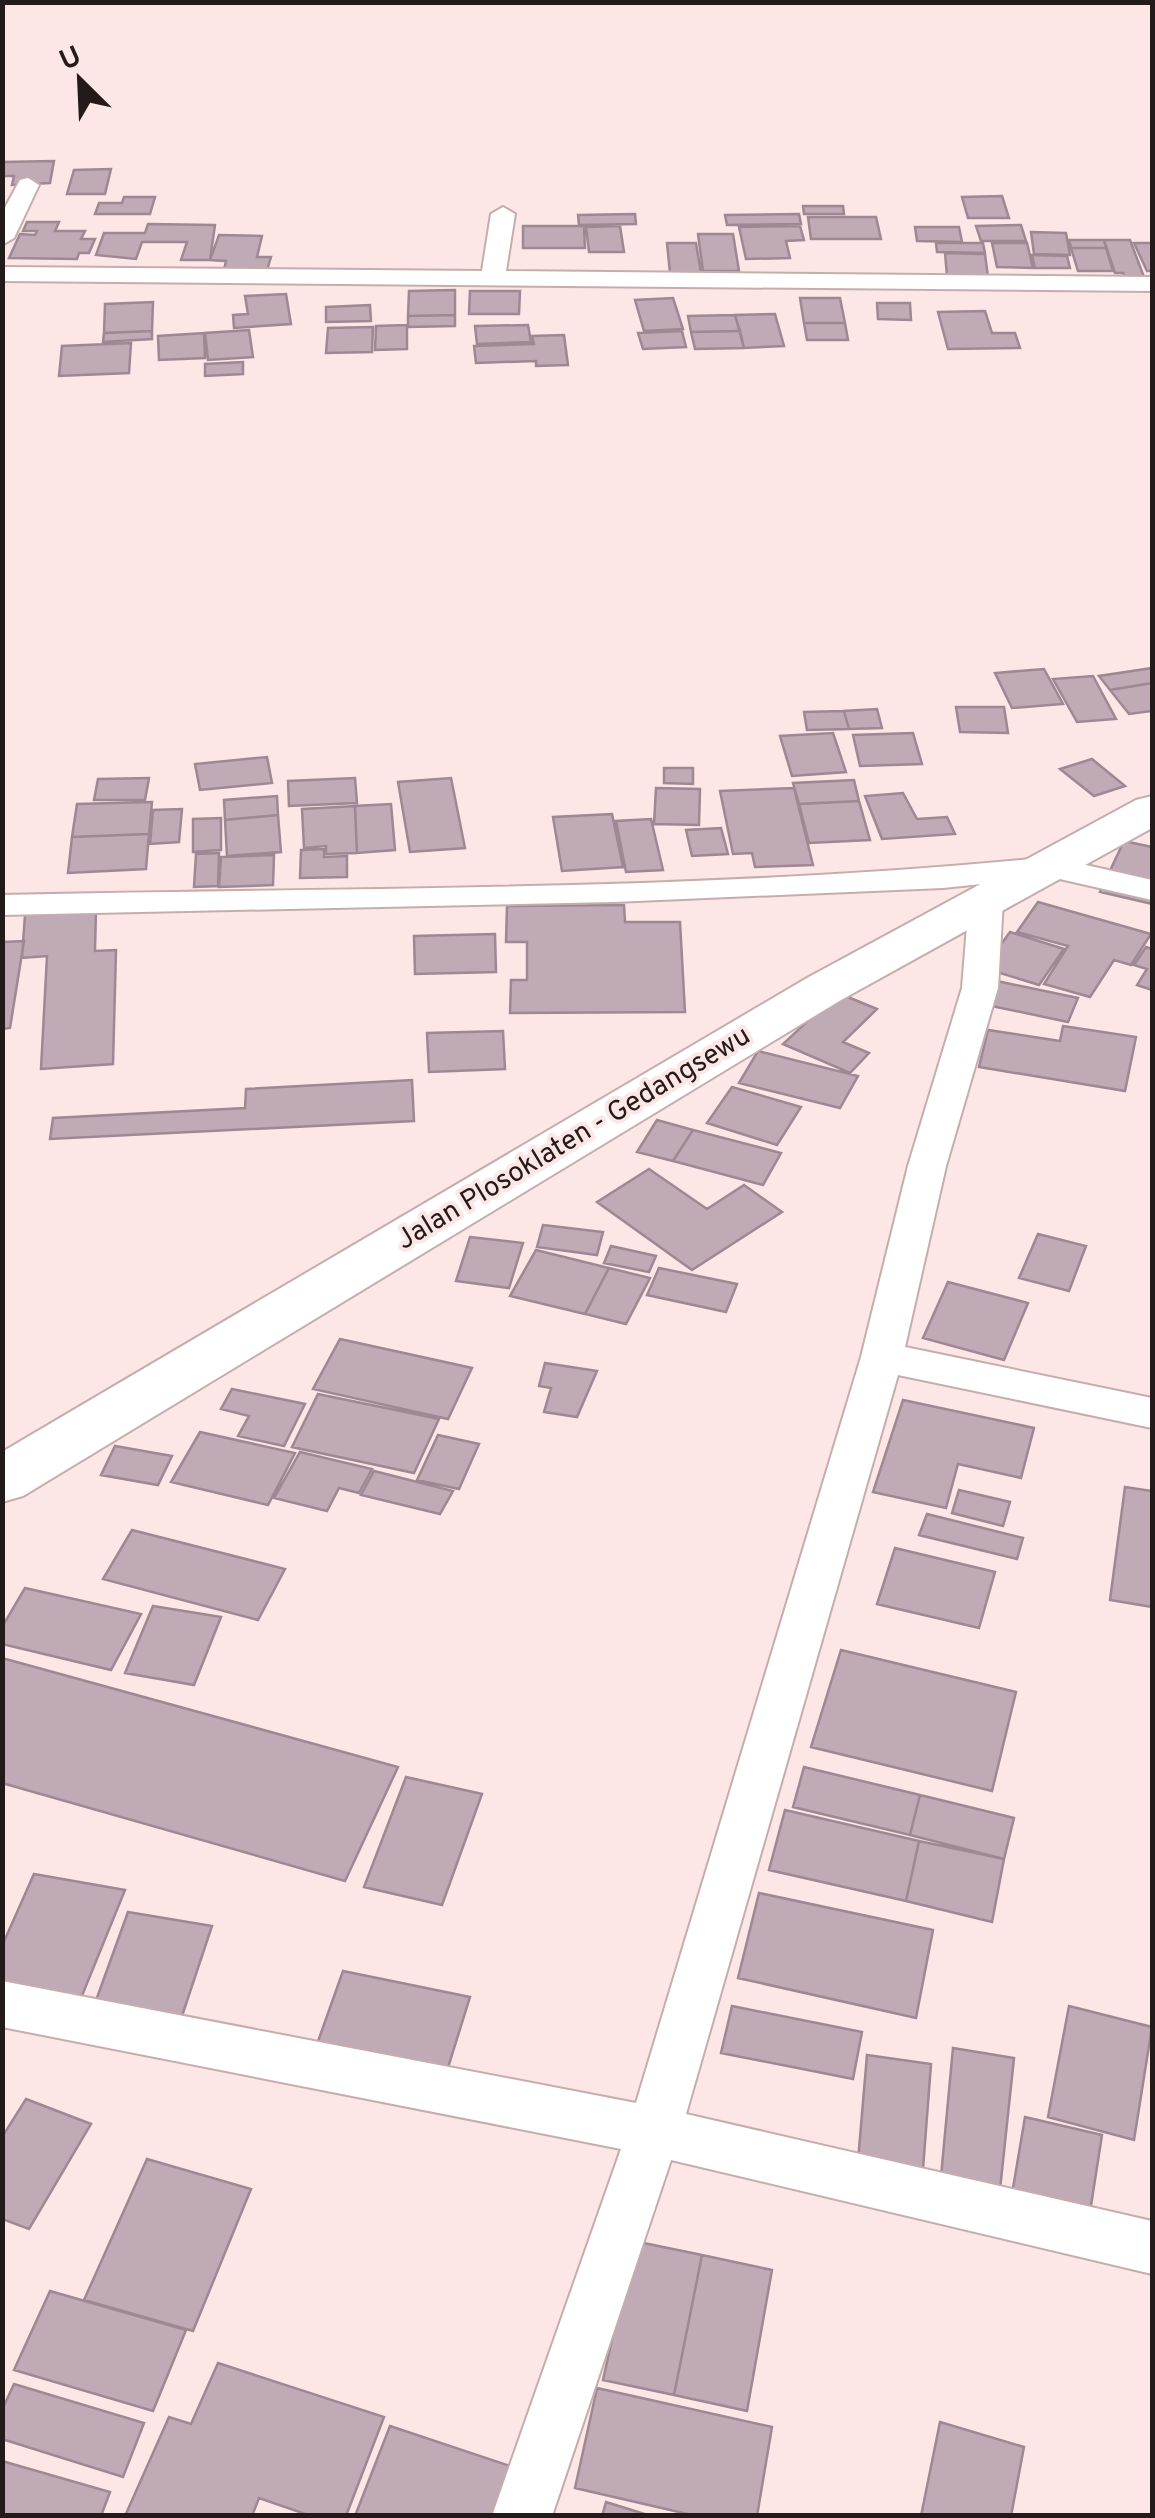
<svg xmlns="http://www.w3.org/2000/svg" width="1155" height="2518" font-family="Overpass,sans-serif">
  <rect width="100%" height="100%" fill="#fce7e6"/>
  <path fill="#bfaab5" stroke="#9d8893" stroke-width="2.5" d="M54 161 50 183 12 185 14 176H2V162Z
    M111 169 105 194H67L74 170Z
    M1002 196 1009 218H968L962 197Z
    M124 197H155L150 214H95L99 203H122Z
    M803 206H843L844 214H804Z
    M635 214 636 224 579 225 578 215Z
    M799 214 801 224 727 225 725 215Z
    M808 217H876L881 239H811Z
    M27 222H59L55 231H85L81 239H95L89 253H79L77 259 9 258 20 234 35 235 37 231H23Z
    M148 224 215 225 210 260H181L187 242H142L136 259 96 255 104 233H145Z
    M1021 225 1026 241H981L976 226Z
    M523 226H584L585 248H523Z
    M620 226 624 252H589L586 227Z
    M800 226 804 240 786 241 790 258 746 259 739 227Z
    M915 227H959L962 242 917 241Z
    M1031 232 1066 233 1070 255 1034 254Z
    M698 234H733L739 271H703Z
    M219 235 262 236 257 257H271L267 270H224L226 261 210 260Z
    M1069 240H1104L1106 248H1071Z
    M1104 240H1130L1144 277 1125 278 1123 273H1115Z
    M667 243H696L701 273H670Z
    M936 243H983L985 253 937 252Z
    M992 243H1027L1033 268 997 267Z
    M1134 243H1152V271H1147Z
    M1071 248H1106L1113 271H1078Z
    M945 253 985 254 988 277 947 276Z
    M1032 255 1067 256 1070 268H1035Z
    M455 290V315L408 316 409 291Z
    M470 291H520L519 314H469Z
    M286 294 291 324 234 328 233 315 248 314 245 296Z
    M673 298 683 329 644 331 635 300Z
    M800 298H840L845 323H804Z
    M153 302 152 331 104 333 105 304Z
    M877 303H910L911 320 878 319Z
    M370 305 371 321 326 322V307Z
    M985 311 992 333H1015L1020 348 948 349 938 312Z
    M775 314 784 346 744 348 735 315Z
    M455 315V326L408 327V316Z
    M735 315 740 331 691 332 688 316Z
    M804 323H845L848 340H807Z
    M407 325V349L375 350 376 326Z
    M528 325 531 342 477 344 475 326Z
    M373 327 372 352 326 353 328 328Z
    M249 330 253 357 208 360 205 333Z
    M152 331V339L103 342 104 333Z
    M682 331 686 347 643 349 638 333Z
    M740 331 744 348 695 349 691 332Z
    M204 333 205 358 159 360 158 336Z
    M564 335 568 365 536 366V361L476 363 474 346 534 344 532 336Z
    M131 343 129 373 59 376 62 346Z
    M243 362V374L205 376V364Z
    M1152 668V683L1110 690 1099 676Z
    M1044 669 1063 704 1012 708 995 673Z
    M1093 676 1116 719 1077 722 1053 679Z
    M1152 683V711L1129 714 1110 690Z
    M956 707H1004L1008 733 960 732Z
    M877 709 882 728 849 729 844 711Z
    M844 711 849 729 807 730 804 712Z
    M833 733 846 772 792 776 780 736Z
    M913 733 922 764 860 766 853 735Z
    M267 757 272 783 200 790 195 764Z
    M1092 759 1125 786 1094 796 1060 769Z
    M664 768H693V784L664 783Z
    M149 778 145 800H94L98 779Z
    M355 778 357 803 289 806 288 781Z
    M451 778 465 848 410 852 398 782Z
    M854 780 859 801 799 804 793 783Z
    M656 788 700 789 699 825 654 824Z
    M794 788 813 865 755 867 752 853 733 854 720 791Z
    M903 793 917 819 947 817 955 834 882 839 865 796Z
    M277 796 278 815 225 820 224 800Z
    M859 801 870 840 809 843 799 804Z
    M152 802 149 834 72 837 77 804Z
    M391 804 395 850 357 853 355 806Z
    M355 806 357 853 326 854V846L304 848 302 809Z
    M182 809 179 842 150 844 153 810Z
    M612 814 623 867 562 871 553 817Z
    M278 815 281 852 227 856 225 820Z
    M221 818V850L193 852V819Z
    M651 819 663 870 626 872 616 821Z
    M721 828 728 854 692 856 686 830Z
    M149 834 146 869 68 873 72 837Z
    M1124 841 1152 847V904L1100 892Z
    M324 849V857L347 856V877L300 878 301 850Z
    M219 853 218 886 194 887 196 854Z
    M274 855 273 885 219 887 221 857Z
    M1038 902 1151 934 1131 965 1114 960 1090 997 1044 984 1068 946 1017 932Z
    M624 905 625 922H680L685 1012 510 1013 511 980H527V942H506L507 906Z
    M96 909 95 951 116 950 113 1064 41 1069 47 956 22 958 25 915Z
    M1010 932 1064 949 1039 985 984 968Z
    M495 934 496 972 415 974 414 936Z
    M24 941 10 1028 2 1029V942Z
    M1146 947 1152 949V990L1137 985 1147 969 1134 965Z
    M997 981 1078 998 1068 1022 987 1005Z
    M838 993 877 1009 843 1042 869 1053 850 1073 783 1044Z
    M1063 1026 1136 1037 1125 1091 979 1067 988 1030 1060 1041Z
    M503 1031 505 1069 429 1072 427 1033Z
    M758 1051 858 1076 840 1108 739 1083Z
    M412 1080 414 1121 50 1139 53 1118 245 1108 246 1089Z
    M732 1087 801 1107 777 1145 707 1123Z
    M657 1120 693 1130 673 1161 637 1152Z
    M693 1130 781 1153 763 1185 673 1161Z
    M649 1169 707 1209 744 1185 782 1212 692 1270 597 1202Z
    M543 1225 603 1232 597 1255 537 1247Z
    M1038 1234 1086 1246 1069 1291 1019 1278Z
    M470 1237 523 1243 509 1288 456 1281Z
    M611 1246 656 1256 649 1272 604 1263Z
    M536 1250 609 1268 585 1314 510 1296Z
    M609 1268 650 1278 626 1324 585 1314Z
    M659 1268 737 1284 726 1312 647 1295Z
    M948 1282 1028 1303 1004 1360 923 1338Z
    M340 1339 472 1368 448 1419 313 1389Z
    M545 1363 597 1371 577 1417 544 1412 551 1388 539 1386Z
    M232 1389 305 1404 284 1446 238 1436 249 1416 221 1409Z
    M318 1394 439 1419 414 1473 292 1447Z
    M903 1400 1034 1428 1021 1478 958 1464 946 1508 873 1492Z
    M200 1432 295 1453 268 1505 171 1482Z
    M438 1435 479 1444 459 1489 417 1480Z
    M115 1446 172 1456 158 1485 101 1475Z
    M300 1452 372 1469 359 1493 339 1488 327 1511 274 1498Z
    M374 1471 453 1491 440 1514 361 1495Z
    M1125 1487 1152 1491V1607L1110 1600Z
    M959 1490 1010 1502 1003 1526 952 1513Z
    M927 1514 1023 1538 1017 1559 919 1535Z
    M132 1530 285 1569 258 1620 103 1579Z
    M895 1548 995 1572 979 1628 877 1604Z
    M25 1588 141 1614 111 1670 2 1644V1627Z
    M153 1606 221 1617 194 1685 125 1673Z
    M841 1650 1016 1692 992 1791 811 1747Z
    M2 1658 398 1767 345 1881 2 1783Z
    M804 1767 920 1795 910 1835 793 1807Z
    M406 1777 482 1794 442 1905 364 1887Z
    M920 1795 1014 1818 1004 1859 910 1835Z
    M785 1810 919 1841 906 1901 769 1870Z
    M919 1841 1004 1859 992 1922 906 1901Z
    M34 1874 125 1890 66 2035 2 2022V1946Z
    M759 1893 933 1930 916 2018 738 1978Z
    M128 1912 212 1926 177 2031 90 2017Z
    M343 1971 470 1997 446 2074 316 2047Z
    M732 2006 862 2032 853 2079 721 2053Z
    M1069 2006 1152 2027 1134 2140 1048 2117Z
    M953 2048 1014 2058 999 2199 940 2187Z
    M867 2055 931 2064 923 2169 858 2161Z
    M26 2099 91 2124 29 2229 2 2219V2137Z
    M1025 2117 1102 2135 1088 2225 1010 2206Z
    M147 2159 251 2189 193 2331 84 2300Z
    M634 2241 702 2255 674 2395 603 2380Z
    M702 2255 772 2270 747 2411 674 2395Z
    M50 2291 186 2330 153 2411 14 2370Z
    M218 2363 384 2417 346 2516H311L259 2498 252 2516H125L169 2417 191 2424Z
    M14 2384 144 2423 123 2477 2 2439V2410Z
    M597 2388 772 2427 757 2516H696L575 2488Z
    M940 2422 1024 2447 1011 2516H921Z
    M390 2426 522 2470 505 2516H355Z
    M2 2461 110 2492 101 2516H2Z
    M606 2502 651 2516H602Z"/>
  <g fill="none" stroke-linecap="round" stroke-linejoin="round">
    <defs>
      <path id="minor" d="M28 178 39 185 14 238 2 245V213L20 180Z
        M503 207 515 214 506 271 1152 277V291L2 281V267L482 271 491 214Z
        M1051 857 1152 880V900L1051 877 943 888 614 902 2 915V895C351 887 704 892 1051 857Z
        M986 891 998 894 1003 901 998 988 946 1166 905 1347 1152 1398V1428L898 1375 686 2114 1152 2221V2274L671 2160 552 2516H492L621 2149 2 2027V1981L636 2103 861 1357 908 1166 962 988 969 901 974 894Z"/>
      <path id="secondary" d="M1152 796V828L841 1000 23 1496 2 1502V1452L807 978 1136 800Z"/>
    </defs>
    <use href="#minor" stroke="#c6adad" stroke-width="4"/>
    <use href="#secondary" stroke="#c6adad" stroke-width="4"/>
    <use href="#minor" fill="#fff" fill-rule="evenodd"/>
    <use href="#secondary" fill="#fff" fill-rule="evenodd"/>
  </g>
  <g text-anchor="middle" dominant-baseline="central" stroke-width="8" stroke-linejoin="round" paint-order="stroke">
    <g font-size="28" fill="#231a1a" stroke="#fce7e6">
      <text transform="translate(574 1139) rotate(-31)">Jalan Plosoklaten - Gedangsewu</text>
    </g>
  </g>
  <rect width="1155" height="2518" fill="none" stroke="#231a1a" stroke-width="10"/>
  <g transform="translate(80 80) rotate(336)" stroke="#fce7e6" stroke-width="8" paint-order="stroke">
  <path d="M0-8L18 38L0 25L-18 38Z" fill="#231a1a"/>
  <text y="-15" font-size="28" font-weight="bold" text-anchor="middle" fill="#231a1a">U</text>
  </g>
</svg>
